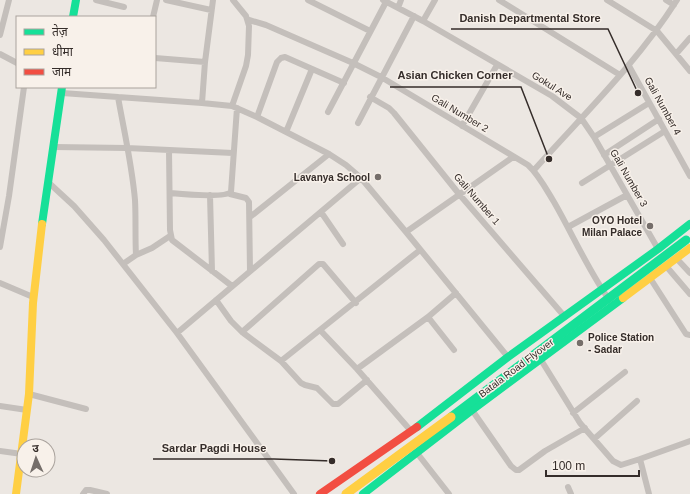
<svg xmlns="http://www.w3.org/2000/svg" width="690" height="494" font-family="Arial,'Noto Sans Devanagari',sans-serif">
  <rect width="100%" height="100%" fill="#ece7e2"/>
  <g fill="none" stroke-linecap="round" stroke-linejoin="round">
    <path stroke="#c4bfbb" stroke-width="6" d="M96 0 124 7
      M166 0 211 10
      M308 0 370 31
      M383 0 423 21 552 96 581 118 594 137 658 249
      M499 0 620 75
      M607 0 657 31 690 71
      M666 0 674 5
      M398 8 401 0
      M153 17 157 0
      M249 20 266 25 353 63 381 77 528 165C539 175 546 189 554 202 573 235 588 270 610 301
      M423 21 435 0
      M0 35 9 0
      M0 54 17 63
      M676 54 690 38
      M155 58 205 62
      M629 66 690 176
      M62 93 202 103 232 106 257 117 329 154 346 165 361 178 406 232 508 357
      M118 97C124 131 132 165 135 200 136 218 135 237 136 255L123 264
      M370 97 389 108 394 113 459 194 565 317
      M202 103 205 62 213 0
      M232 106 246 66 248 55 249 26 246 16 233 0
      M328 112 386 2
      M257 117 277 62 281 58 285 57 344 83
      M358 123 414 16
      M462 126 497 65
      M286 132 312 69
      M594 137 649 103
      M54 147 127 148 233 153
      M169 150 170 230 172 240 232 286
      M604 155 659 119
      M534 170C583 115 637 63 677 0
      M48 182 74 206 104 240 177 333 294 494
      M582 183 665 131
      M170 193C181 194 225 198 231 192L237 108
      M230 194 246 198 249 202 250 271
      M210 195 212 271
      M321 212 343 244
      M250 217 329 154
      M568 227 627 195
      M406 232 513 157
      M0 247 9 196 24 87
      M136 255 152 248 170 236
      M677 259 690 273
      M666 266 690 294
      M650 278 686 334 690 335
      M0 283 33 297
      M216 300 231 321 242 332 281 361 301 383 305 385 317 388 333 404H338L367 380
      M428 317 454 350
      M320 330 357 369 428 317 456 293
      M242 332 319 264H323L356 303
      M177 333 361 178
      M541 360 580 423 613 461 621 465 640 459
      M281 361 420 250
      M357 369 411 431
      M29 394 86 409
      M0 406 27 410
      M472 410 511 466 516 470H519L545 451 585 428
      M573 413 625 372
      M594 439 637 401
      M0 451 22 454
      M417 453 449 494
      M568 487 571 494
      M83 494 86 490H90L107 494
      M649 494 640 459 690 441"/>
    <path stroke="#16e098" stroke-width="8" d="M73 17 76 0
      M42 224 62 87
      M417 427 508 357 658 249 690 224
      M363 494 472 410 623 298"/>
    <path stroke="#ffcf43" stroke-width="8" d="M623 298 690 248
      M16 494 29 394 33 303 42 224"/>
    <path stroke="#f24e42" stroke-width="8" d="M320 494 417 427"/>
    <path stroke="#16e098" stroke-width="9" d="M451 417 686 240"/>
    <path stroke="#ffcf43" stroke-width="9" d="M346 494 451 417"/>
  </g>
  <g fill="#756e6a" stroke="#f8f1ea" stroke-width="1.5">
    <circle cx="378" cy="177" r="4"/>
    <circle cx="650" cy="226" r="4"/>
    <circle cx="580" cy="343" r="4"/>
  </g>
  <g text-anchor="middle" dominant-baseline="central" stroke-width="3" stroke-linejoin="round" paint-order="stroke">
    <g font-size="10" fill="#352d2a" stroke="#f8f1ea">
      <text transform="translate(552 86) rotate(32)">Gokul Ave</text>
      <text transform="translate(663 106) rotate(61)">Gali Number 4</text>
      <text transform="translate(460 113) rotate(31)">Gali Number 2</text>
      <text transform="translate(629 178) rotate(60)">Gali Number 3</text>
      <text transform="translate(477 199) rotate(49)">Gali Number 1</text>
      <text transform="translate(516 368) rotate(-37)">Batala Road Flyover</text>
    </g>
    <g font-size="10" font-weight="bold" fill="#352d2a" stroke="#f8f1ea" text-anchor="end">
      <text x="370" y="177">Lavanya School</text>
      <text x="642" y="220">OYO Hotel<tspan x="642" dy="12">Milan Palace</tspan></text>
      <text x="588" y="337" text-anchor="start">Police Station<tspan x="588" dy="12">- Sadar</tspan></text>
    </g>
  </g>
  <path fill="none" stroke="#352d2a" stroke-width="1.5" d="M638 93L608 29H451M549 159L521 87H390M332 461L274 459H153"/>
  <g fill="#352d2a" stroke="#f8f1ea" stroke-width="1.5">
    <circle cx="638" cy="93" r="4"/>
    <circle cx="549" cy="159" r="4"/>
    <circle cx="332" cy="461" r="4"/>
  </g>
  <g font-size="11" text-anchor="middle" font-weight="bold" fill="#352d2a" stroke="#f8f1ea" stroke-width="3" stroke-linejoin="round" paint-order="stroke">
    <text x="530" y="22">Danish Departmental Store</text>
    <text x="455" y="79">Asian Chicken Corner</text>
    <text x="214" y="452">Sardar Pagdi House</text>
  </g>
  <rect x="16" y="16" width="140" height="72" fill="#f8f1ea" stroke="#aaa39d"/>
  <rect x="24" y="29" width="20" height="6" fill="#16e098" stroke="#aaa39d"/>
  <text x="52" y="36" font-size="12" fill="#352d2a">तेज़</text>
  <rect x="24" y="49" width="20" height="6" fill="#ffcf43" stroke="#aaa39d"/>
  <text x="52" y="56" font-size="12" fill="#352d2a">धीमा</text>
  <rect x="24" y="69" width="20" height="6" fill="#f24e42" stroke="#aaa39d"/>
  <text x="52" y="76" font-size="12" fill="#352d2a">जाम</text>
  <g transform="translate(36 458) rotate(357)"><circle r="19" fill="#f8f1ea" stroke="#aaa39d"/>
  <path d="M0-3L7 15L0 10L-7 15Z" fill="#756e6a"/>
  <text y="-6" font-size="11" font-weight="bold" text-anchor="middle" fill="#352d2a">उ</text>
  </g>
  <path d="M546 470v6h93v-6" fill="none" stroke="#352d2a" stroke-width="2"/>
  <text x="552" y="470" font-size="12" fill="#352d2a" stroke="#f8f1ea" stroke-width="3" paint-order="stroke">100 m</text>
</svg>
